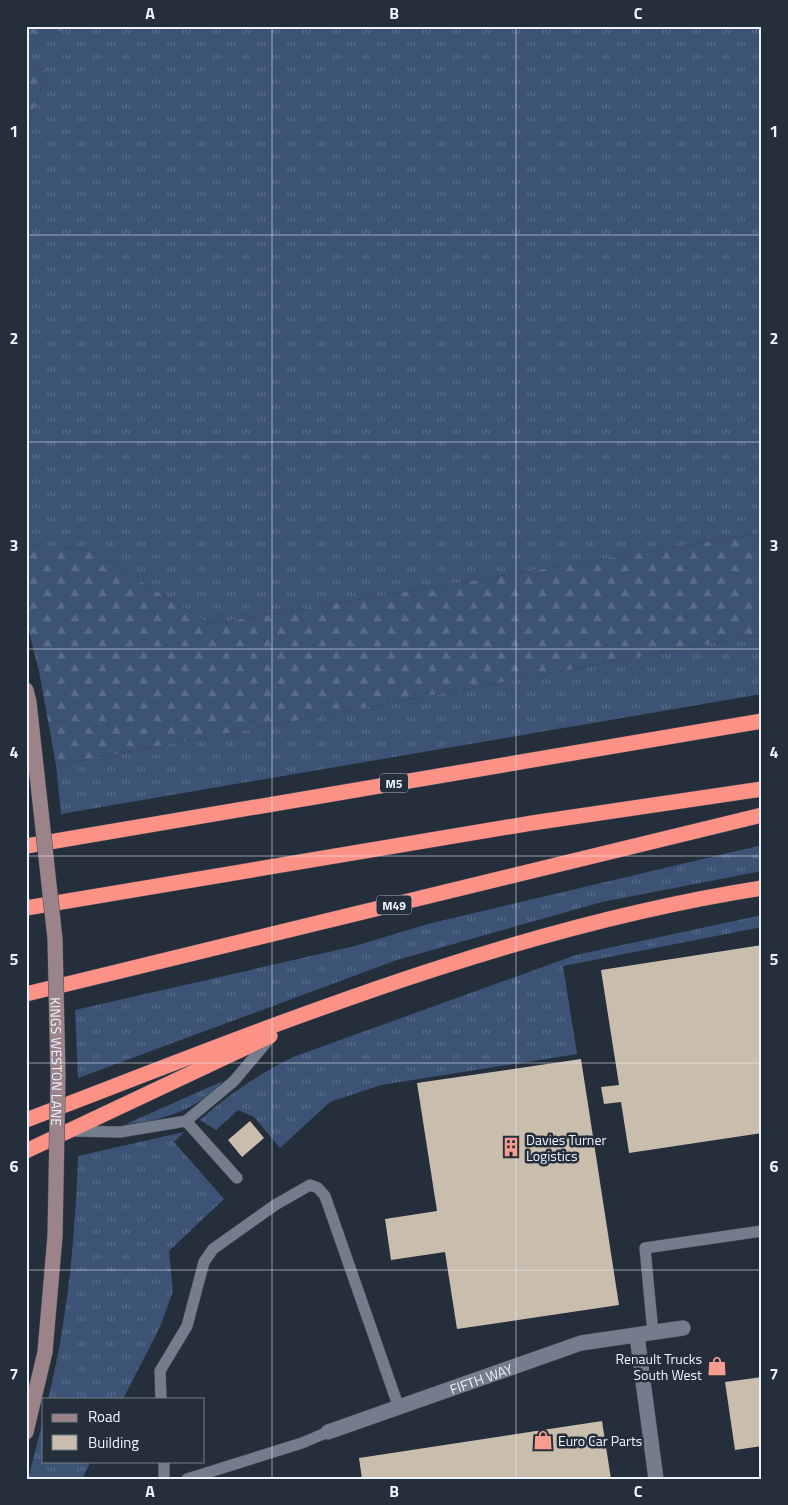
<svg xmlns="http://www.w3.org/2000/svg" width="788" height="1505" font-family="'Titillium Web',sans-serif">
  <defs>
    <pattern id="grass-tufts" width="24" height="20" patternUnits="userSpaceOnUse" patternTransform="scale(1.25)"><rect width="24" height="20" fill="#3c5375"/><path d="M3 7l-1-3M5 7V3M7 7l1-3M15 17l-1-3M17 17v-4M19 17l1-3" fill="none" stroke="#586c8a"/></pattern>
    <pattern id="forest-firs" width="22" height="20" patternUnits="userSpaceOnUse" patternTransform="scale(1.25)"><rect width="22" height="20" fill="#3c5375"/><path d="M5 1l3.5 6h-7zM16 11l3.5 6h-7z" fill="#586c8a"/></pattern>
  </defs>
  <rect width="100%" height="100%" fill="#252e3b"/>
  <path fill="url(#grass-tufts)" d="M72 26H762V533L210 624 88 549 26 545V132L48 69 26 71V46Z
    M762 634V694L61 814 56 765Z
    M762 845V871L602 902 397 960 78 1078 75 1010 355 946 428 924Z
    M762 915V927L563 966 577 1054 381 1085 330 1102 280 1148 254 1117 238 1110 216 1130 200 1120C229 1094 259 1074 293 1057L576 955Z
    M223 1081C202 1107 159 1123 126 1124Z
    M184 1132 174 1142 224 1199 169 1251 173 1291 160 1327 123 1399H48C68 1319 75 1238 78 1156Z
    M44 1417V1461H91L82 1479H28Z"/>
  <path fill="url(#forest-firs)" d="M26 26H72L26 46Z
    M48 69 26 132V71Z
    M762 533V634L56 765 39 671 26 620V545L88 549 210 624Z"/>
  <path fill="#c9bdad" d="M762 945V1133L629 1153 621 1102 604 1104 601 1087 619 1085 601 970Z
    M581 1059 619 1305 457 1329 445 1252 391 1260 385 1219 437 1211 417 1083Z
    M250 1121 264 1138 242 1157 228 1140Z
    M762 1377V1446L735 1450 725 1382Z
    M602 1421 611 1479H362L359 1458Z"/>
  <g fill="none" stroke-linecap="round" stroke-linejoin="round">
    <defs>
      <path id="lane" d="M186 1121 237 1178
        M71 1131 120 1132 186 1121 234 1081 270 1038
        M653 1333 645 1248 762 1231
        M161 1399 160 1371 187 1326 204 1262 213 1249 275 1205 310 1185 318 1188 325 1196 399 1408
        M164 1461V1479
        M187 1479 302 1443 328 1432"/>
      <g id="street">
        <path d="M637 1336 656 1479"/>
        <path id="s1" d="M328 1432 581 1343 683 1328"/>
      </g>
      <path id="secondary" d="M26 690 29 702
        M26 1432 45 1352 55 1236"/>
      <path id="highway" d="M26 846 762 721
        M26 908 532 823 762 789
        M26 994 762 815
        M26 1120C267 1028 506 928 762 888
        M26 1151 270 1036"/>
    </defs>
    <use href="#lane" stroke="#444b57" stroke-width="12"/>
    <use href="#street" stroke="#444b57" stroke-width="16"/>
    <use href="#secondary" stroke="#444b57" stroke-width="16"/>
    <use href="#highway" stroke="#444b57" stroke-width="16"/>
    <use href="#lane" stroke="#737d8c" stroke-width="11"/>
    <use href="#street" stroke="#737d8c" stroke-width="15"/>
    <use href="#secondary" stroke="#9c838a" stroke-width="15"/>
    <use href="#highway" stroke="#fc9186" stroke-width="15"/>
    <defs>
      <g id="secondary-bridge">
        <path id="s2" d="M29 702 55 939 58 1076 55 1236"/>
      </g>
    </defs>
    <use href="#secondary-bridge" stroke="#444b57" stroke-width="16" stroke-linecap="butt"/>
    <use href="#secondary-bridge" stroke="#9c838a" stroke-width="15"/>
  </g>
  <path fill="none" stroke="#eef4fd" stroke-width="1" stroke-opacity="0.55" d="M272 26V1479M516 26V1479M26 235H762M26 442H762M26 649H762M26 856H762M26 1063H762M26 1270H762"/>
  <defs>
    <symbol id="building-bare" viewBox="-9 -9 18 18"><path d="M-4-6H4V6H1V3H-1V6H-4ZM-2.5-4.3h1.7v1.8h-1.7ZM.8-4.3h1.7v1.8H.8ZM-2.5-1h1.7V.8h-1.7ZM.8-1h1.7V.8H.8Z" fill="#f59d8f" stroke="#252e3b" stroke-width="2.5" paint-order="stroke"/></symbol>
    <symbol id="shop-bare" viewBox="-9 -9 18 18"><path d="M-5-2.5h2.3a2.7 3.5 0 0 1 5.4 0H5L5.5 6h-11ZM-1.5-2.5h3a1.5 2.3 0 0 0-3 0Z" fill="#f59d8f" stroke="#252e3b" stroke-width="2.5" paint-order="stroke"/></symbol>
  </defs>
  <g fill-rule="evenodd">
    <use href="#building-bare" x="497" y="1133" width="28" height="28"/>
    <use href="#shop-bare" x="703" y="1352" width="28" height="28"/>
    <use href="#shop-bare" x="529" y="1426" width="28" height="28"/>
  </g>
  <g text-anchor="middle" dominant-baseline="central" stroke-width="5" stroke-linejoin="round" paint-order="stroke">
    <g fill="#252e3b" stroke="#b2b9c3" stroke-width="1">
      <rect x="380" y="773.5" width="28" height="19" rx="4"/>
      <rect x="376.5" y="895.5" width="35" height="19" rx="4"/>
    </g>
    <g font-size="12" font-weight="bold" fill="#eef4fd">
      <text x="394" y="783">M5</text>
      <text x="394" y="905">M49</text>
    </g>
    <g font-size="14" fill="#eef4fd" stroke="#252e3b">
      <text stroke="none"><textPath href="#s2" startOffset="361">KINGS WESTON LANE</textPath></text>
      <text stroke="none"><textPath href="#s1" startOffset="162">FIFTH WAY</textPath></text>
    </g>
    <g font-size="14" fill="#eef4fd" stroke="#252e3b" text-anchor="start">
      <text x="526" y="1139">Davies Turner<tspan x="526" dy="16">Logistics</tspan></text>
      <text x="702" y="1358" text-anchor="end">Renault Trucks<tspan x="702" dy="16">South West</tspan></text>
      <text x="558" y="1440">Euro Car Parts</text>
    </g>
  </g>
  <rect width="788" height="1505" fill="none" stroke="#252e3b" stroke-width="55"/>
  <rect x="42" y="1398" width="162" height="65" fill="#252e3b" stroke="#757d89"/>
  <rect x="52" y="1414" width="25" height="8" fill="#9c838a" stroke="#757d89"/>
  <text x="88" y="1422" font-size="15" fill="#eef4fd">Road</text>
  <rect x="52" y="1435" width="25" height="15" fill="#c9bdad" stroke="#757d89"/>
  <text x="88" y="1448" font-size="15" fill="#eef4fd">Building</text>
  <rect x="28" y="28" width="732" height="1450" fill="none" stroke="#eef4fd" stroke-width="2"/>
  <g font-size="16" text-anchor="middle" font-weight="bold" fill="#eef4fd">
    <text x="150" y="19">A</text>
    <text x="394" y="19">B</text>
    <text x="638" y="19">C</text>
    <text x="14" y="137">1</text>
    <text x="774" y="137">1</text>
    <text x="14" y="344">2</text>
    <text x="774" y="344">2</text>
    <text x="14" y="551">3</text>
    <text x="774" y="551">3</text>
    <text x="14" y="758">4</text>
    <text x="774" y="758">4</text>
    <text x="14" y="965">5</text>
    <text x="774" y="965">5</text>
    <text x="14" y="1172">6</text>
    <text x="774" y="1172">6</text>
    <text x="14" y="1380">7</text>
    <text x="774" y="1380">7</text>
    <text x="150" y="1497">A</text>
    <text x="394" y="1497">B</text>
    <text x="638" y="1497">C</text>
  </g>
</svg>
